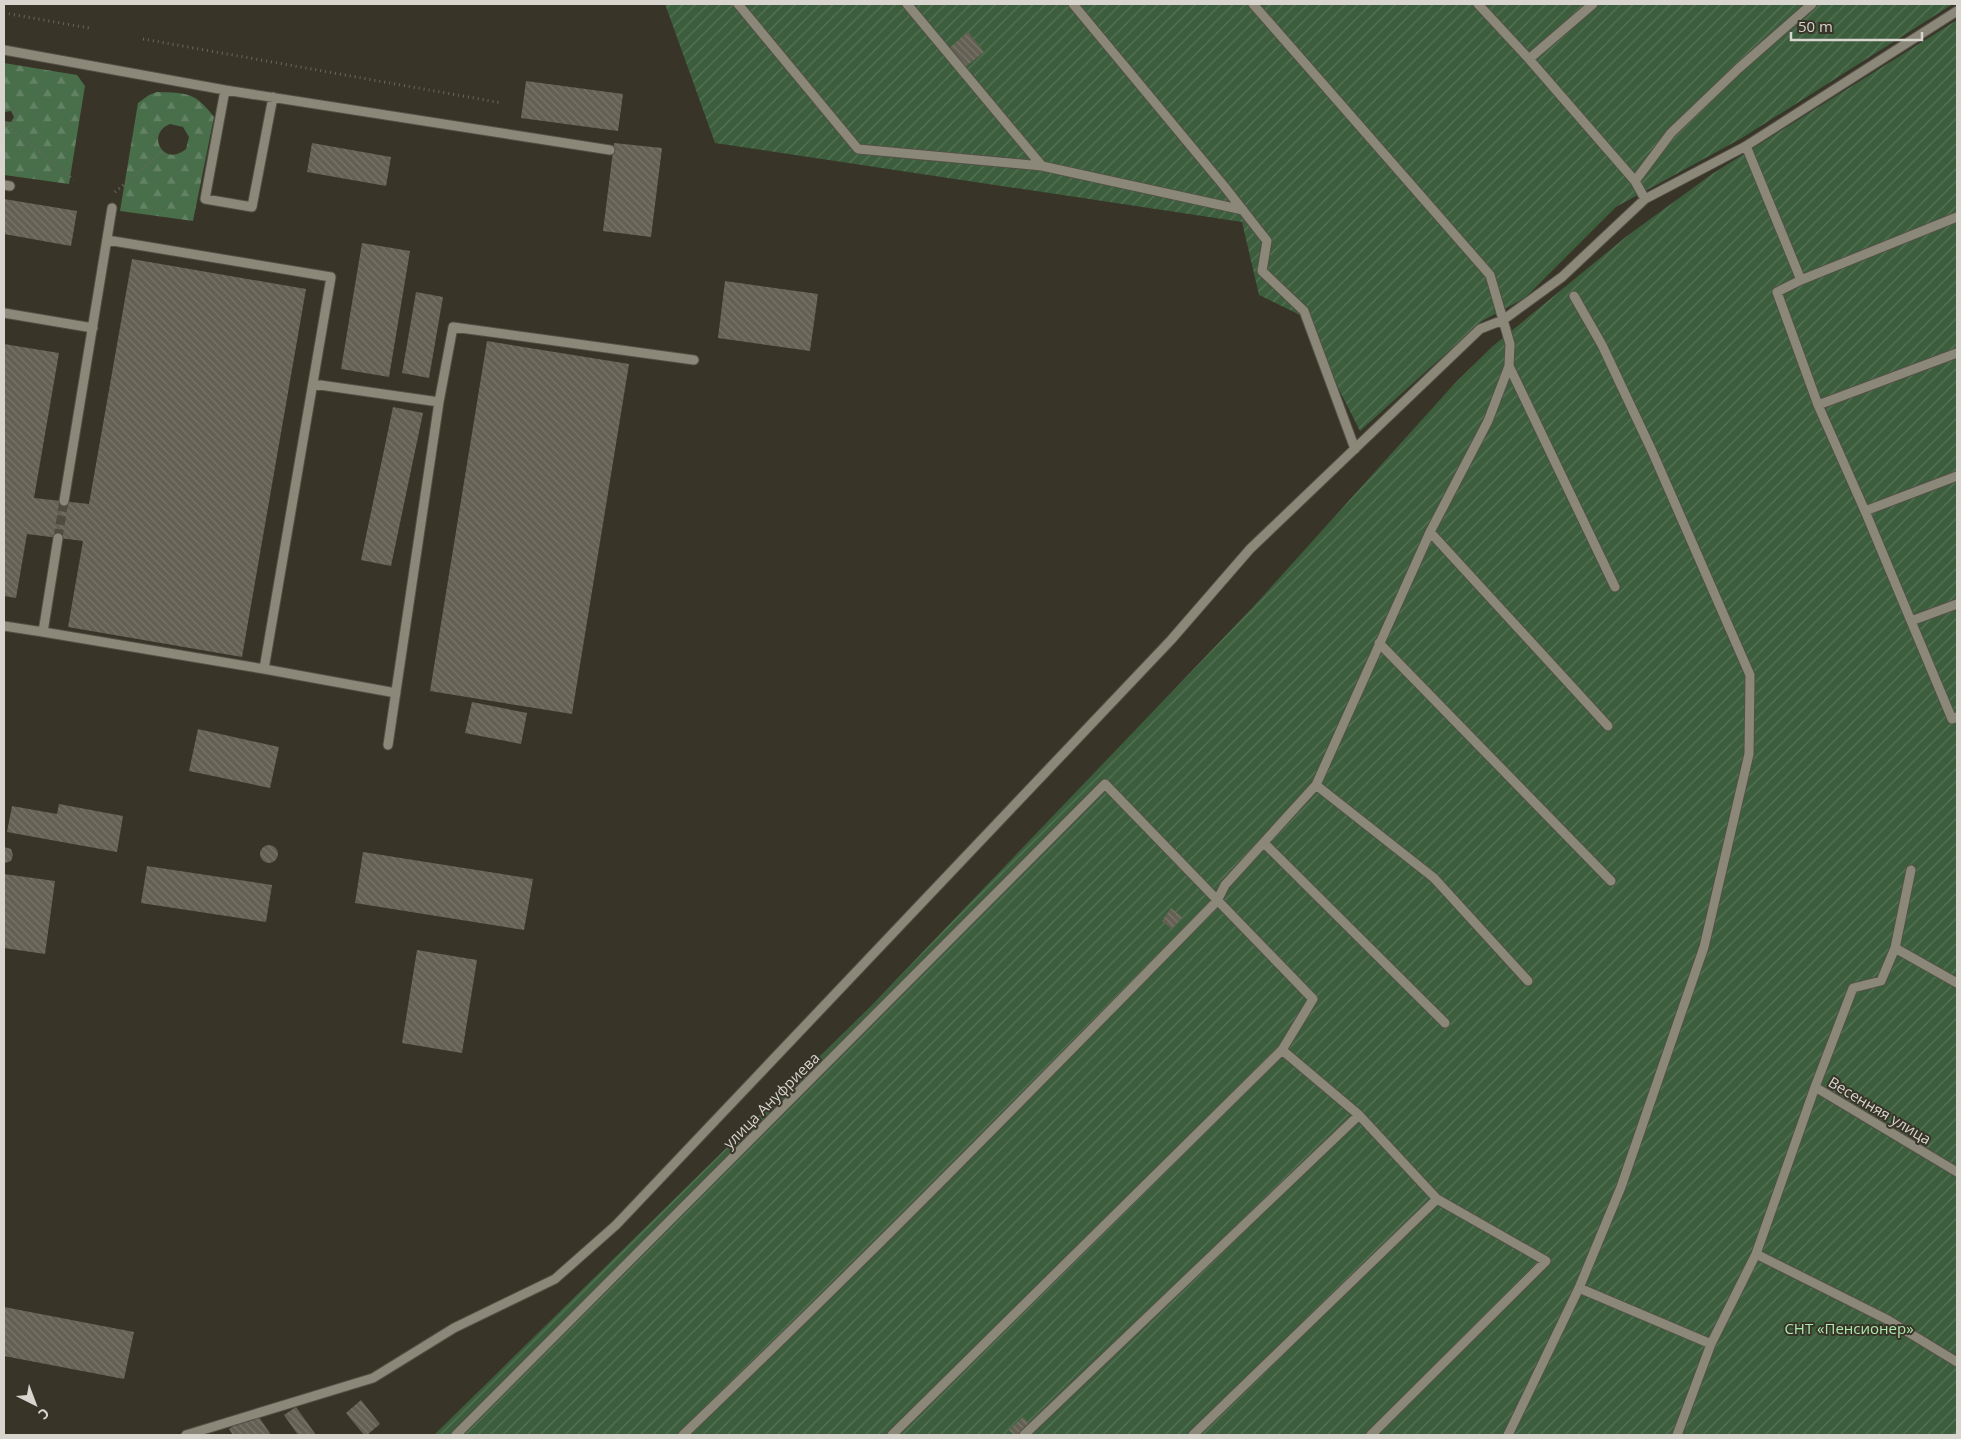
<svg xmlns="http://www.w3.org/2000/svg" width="1961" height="1439" font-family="'Open Sans',sans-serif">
  <defs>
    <pattern id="forest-firs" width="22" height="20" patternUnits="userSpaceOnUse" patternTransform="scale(1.25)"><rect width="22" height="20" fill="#486e4a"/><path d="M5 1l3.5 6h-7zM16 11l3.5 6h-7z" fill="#628263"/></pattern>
    <pattern id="garden-furrows" width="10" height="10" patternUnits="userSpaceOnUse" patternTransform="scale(1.25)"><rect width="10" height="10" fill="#3c5e3d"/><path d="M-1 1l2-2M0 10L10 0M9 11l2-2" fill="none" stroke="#577458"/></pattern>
    <pattern id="building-back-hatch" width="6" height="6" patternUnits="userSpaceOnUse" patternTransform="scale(1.25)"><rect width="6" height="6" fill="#646053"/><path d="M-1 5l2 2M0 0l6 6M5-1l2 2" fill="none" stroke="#79766b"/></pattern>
  </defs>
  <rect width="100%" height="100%" fill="#383428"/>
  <path fill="url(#forest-firs)" fill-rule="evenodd" d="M4 63 77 75 85 86 69 184 4 175V121L11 122 14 117 11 111 4 112Z
    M157 92C187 93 195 92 214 117L193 221 120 211 138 103 149 95ZM170 124 183 127 189 137 186 149C164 168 145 134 170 124Z"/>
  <path fill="url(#garden-furrows)" d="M665 4H1953L1742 138 1616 207 1525 298 1482 321 1360 431 1302 316 1259 295 1242 222 715 143Z
    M1957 20V1435H434L871 1006 1253 607 1456 382 1493 346 1627 236 1712 174Z"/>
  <path fill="url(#building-back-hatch)" d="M968 32 984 52 964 68 948 49Z
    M526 81 623 94 618 131 521 118Z
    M312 143 391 157 386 186 307 172Z
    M614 143 662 148 651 237 603 231Z
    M4 199 77 211 71 246 4 234Z
    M362 243 410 251 389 377 341 369Z
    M132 259 306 289 242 657 68 627 83 541 27 534 16 598 4 596V344L59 353 34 498 89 504Z
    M725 281 818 294 810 351 718 338Z
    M416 292 443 297 429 378 402 373Z
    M487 341 629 364 572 714 430 691Z
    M393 407 423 413 391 566 361 560Z
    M472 702 527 713 521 744 465 733Z
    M198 729 279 747 270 788 189 771Z
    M59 804 123 816 117 852 7 832 12 806 57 814Z
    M260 854a9 9 0 1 1 18 0a9 9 0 1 1-18 0Z
    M4 847 11 849 13 855 11 861 5 863Z
    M363 852 533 879 524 930 355 903Z
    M147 866 272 885 266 922 141 903Z
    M4 874 55 881 45 954 4 948Z
    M1171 908 1182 917 1172 929 1162 921Z
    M417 950 477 960 462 1053 402 1043Z
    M4 1307 134 1332 124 1379 4 1356Z
    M361 1400 380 1424 367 1435H364L346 1413Z
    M296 1407 316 1435H298L284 1415Z
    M255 1411 271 1435H233L229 1429Z
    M1023 1417 1030 1424 1019 1435H1014L1009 1430Z"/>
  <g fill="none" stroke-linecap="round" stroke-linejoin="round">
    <path stroke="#504c41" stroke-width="9" stroke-dasharray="9 4.5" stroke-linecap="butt" d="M58 538 64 501"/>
    <defs>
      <path id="minor" d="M738 4 858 149 1042 166 1243 210
        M907 4 1042 166
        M1073 4 1224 186 1267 241 1262 271 1304 311 1355 449
        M1478 4 1529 59 1635 181 1645 199
        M4 50 225 90 610 150
        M1529 59 1593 4
        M225 90 205 199 252 207 273 97
        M1746 146 1801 280
        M1635 181 1671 133 1739 68 1812 4
        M4 185 10 186
        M1957 217 1801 280 1777 292 1818 405 1865 511 1952 719 1957 717
        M4 313 93 328
        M1509 366 1615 587
        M313 384 439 402 453 327 694 360
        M1818 405 1957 353
        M64 501 112 208
        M1865 511 1957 476
        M1430 532 1608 726
        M1911 621 1957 604
        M4 626 43 632 58 538
        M43 632 264 669 331 277 107 240
        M1379 643 1611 881
        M264 669 396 693
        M388 745 439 402
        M1316 785 1434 878 1528 981
        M1264 843 1445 1023
        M1895 948 1957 983
        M1282 1050 1359 1115 1437 1199 1546 1261 1371 1435
        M1815 1087 1957 1172
        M1756 1254 1888 1320 1957 1362
        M1579 1288 1711 1344
        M186 1435 373 1378 454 1328 555 1279 616 1225 1171 640 1250 549 1480 329 1503 320 1562 277 1645 199 1746 146 1957 11
        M456 1435 1105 784 1313 999 1282 1050 892 1435
        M683 1435C865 1261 1041 1081 1217 901L1225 885 1316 785 1430 532 1488 421 1509 366 1510 344 1490 275 1253 4
        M1024 1435 1359 1115
        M1193 1435 1437 1199
        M1508 1435 1579 1288 1621 1187 1704 947 1749 754 1750 675 1652 451 1602 345 1574 296
        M1677 1435 1711 1344 1756 1254 1815 1087 1853 988 1881 981 1895 948 1911 870"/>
    </defs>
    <use href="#minor" stroke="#535046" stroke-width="11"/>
    <path stroke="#6a675c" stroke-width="3" stroke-dasharray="1 4" stroke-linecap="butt" d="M4 13 89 28
      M143 39 502 103
      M4 110 10 109 16 114C16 121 12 124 5 124
      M4 123 74 180
      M115 192 163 151"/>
    <use href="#minor" stroke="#8b8779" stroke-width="9"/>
  </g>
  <g text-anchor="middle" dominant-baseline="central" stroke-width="4" stroke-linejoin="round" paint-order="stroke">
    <g font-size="15" fill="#d7d5ce" stroke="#383428">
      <text transform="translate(771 1100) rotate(-45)">улица Ануфриева</text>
      <text transform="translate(1880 1110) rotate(31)">Весенняя улица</text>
    </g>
    <g font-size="15" fill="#ace9ad" stroke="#383428">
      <text x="1849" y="1328">СНТ «Пенсионер»</text>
    </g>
  </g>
  <rect width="1961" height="1439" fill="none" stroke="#d7d5ce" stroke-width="10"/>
  <g transform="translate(35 1404) rotate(138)" stroke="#383428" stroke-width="4" paint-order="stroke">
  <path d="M0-4L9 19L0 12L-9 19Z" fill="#d7d5ce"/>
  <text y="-8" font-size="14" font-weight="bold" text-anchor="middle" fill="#d7d5ce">С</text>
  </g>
  <path d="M1791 32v8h131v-8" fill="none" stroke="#d7d5ce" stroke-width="2.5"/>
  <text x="1798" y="32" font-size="15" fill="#d7d5ce" stroke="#383428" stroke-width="4" paint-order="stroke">50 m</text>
</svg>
